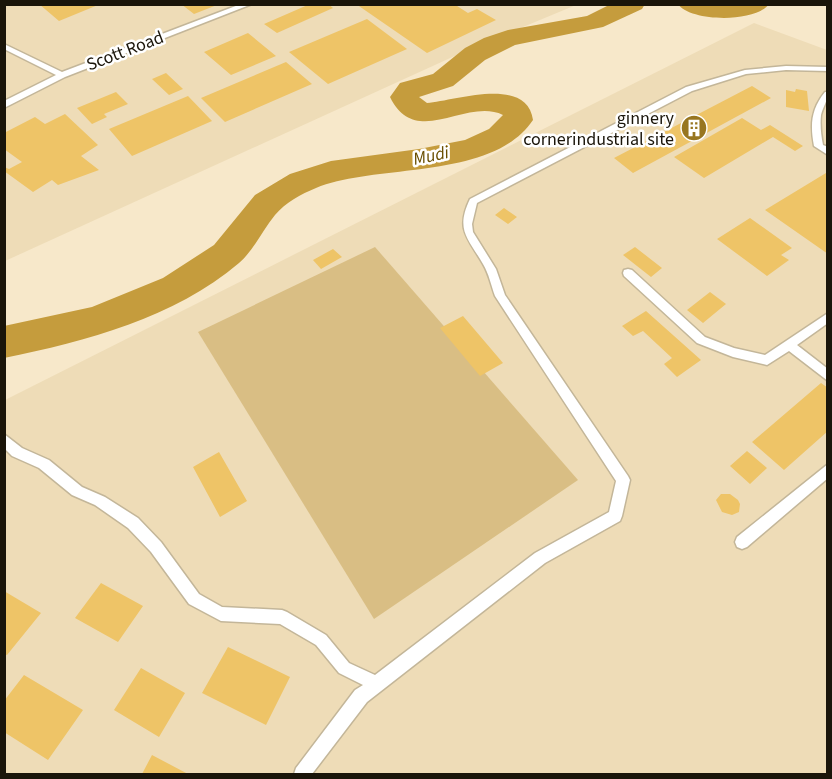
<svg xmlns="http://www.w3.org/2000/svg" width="832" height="779" font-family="'Source Sans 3',sans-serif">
  <rect width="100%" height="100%" fill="#f7e8ca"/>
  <path fill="#eedcb7" d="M4 5H576L470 49 5 261Z
    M754 23 827 50V774H5V400Z"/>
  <path fill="#d9be84" d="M375 247 578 480 374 619 198 332Z"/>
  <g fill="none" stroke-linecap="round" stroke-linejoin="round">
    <path fill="#c59c3d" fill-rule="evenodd" d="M611 4H645L642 9 603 27 515 45 485 60 453 86 419 97 427 103C454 101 527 75 533 120 492 181 377 163 316 188 301 194 285 203 275 215 262 231 254 250 239 263 174 318 87 341 4 358V326L92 307 163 278 214 245 255 195 290 174 331 161 419 149 465 140 489 129 503 115C466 97 416 150 390 97L400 83 433 74 465 48 484 38 508 30 587 16Z
      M678 4H769C756 23 690 22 678 4Z"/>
  </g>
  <path fill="#eec467" d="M39 4 54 6 98 5 59 21Z
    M181 4H217V5L194 14Z
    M310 4H328L333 8 277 33 264 24Z
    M356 4H454L468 13 477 9 496 20 427 53Z
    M367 19 407 49 328 84 289 52Z
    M248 33 276 56 231 75 204 52Z
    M286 62 312 84 225 122 201 98Z
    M166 73 183 89 169 95 152 79Z
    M752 86 771 98 633 173 614 158Z
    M796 89 807 91 809 111 786 107V90L795 92Z
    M116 92 128 104 104 114 107 117 92 124 77 108Z
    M188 96 212 121 132 156 109 129Z
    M65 114 98 145 81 156 99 170 58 185 52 180 33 192 4 171V167L9 169 22 162 4 149V133L35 117 45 124Z
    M742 118 761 130 770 125 803 146 795 151 773 137 704 178 674 157Z
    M826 173 828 174V254L765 210Z
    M504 208 517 217 508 224 495 215Z
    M750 218 792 248 781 255 789 260 767 276 717 239Z
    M635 247 662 268 651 277 623 255Z
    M333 249 342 257 321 269 313 260Z
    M710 292 726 304 703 323 687 310Z
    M646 311 701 360 677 377 664 364 672 358 643 331 633 336 622 326Z
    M463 316 503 363 480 376 440 328Z
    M821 383 828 388V431L784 470 752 442Z
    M747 451 767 468 750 484 730 466Z
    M219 452 247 501 220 517 193 467Z
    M721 494H730L738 500 740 504 739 512 732 515 722 512 716 500Z
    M101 583 143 606 118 642 75 618Z
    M4 591 41 613 7 655 4 654Z
    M228 647 290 677 266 725 202 693Z
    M141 668 185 693 159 737 114 710Z
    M24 675 83 710 48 760 4 732V701Z
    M152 755 188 774H142Z"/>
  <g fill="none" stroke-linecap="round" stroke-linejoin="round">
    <defs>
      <path id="service" d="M241 4H252L65 77 4 108V101L56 75 4 49V44L62 72Z
        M786 66 828 67V71L786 70 746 74 692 91 477 203 472 224 473 232 496 269 505 295 628 476 630 480 622 516 620 521 545 563 367 702 312 774H294L296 768 355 690 363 685 339 673 316 645 280 624 221 621 189 604 151 552 128 528 95 505 72 495 39 468 12 456 4 448V434L22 448 49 460 82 487 105 497 138 518 161 542 199 594 222 607 282 610 287 612 326 635 349 663 375 675 535 553 609 512 616 481 495 296C491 285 489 274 483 264 468 238 455 230 470 199L686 87 745 70Z
        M825 92H828C828 101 823 106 821 115 820 125 821 135 823 145L828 147V155L814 146C810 125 811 109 825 92Z
        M628 269 632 270 705 337 734 348 765 355 828 313V323L797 345 828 369V381L789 351 767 365 733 357 697 343 624 276 623 273 624 270Z
        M828 464V478L747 547 742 549 737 547 735 542 737 537Z"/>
    </defs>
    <use href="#service" stroke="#c3b699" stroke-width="3"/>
    <use href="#service" fill="#fff" fill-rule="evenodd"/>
  </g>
  <defs>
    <symbol id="building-disc" viewBox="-11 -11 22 22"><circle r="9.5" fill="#987620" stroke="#fff"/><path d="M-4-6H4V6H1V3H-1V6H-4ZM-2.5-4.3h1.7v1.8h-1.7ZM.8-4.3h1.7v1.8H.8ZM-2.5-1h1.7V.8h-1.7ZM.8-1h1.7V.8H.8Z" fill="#fff"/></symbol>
  </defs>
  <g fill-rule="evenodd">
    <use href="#building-disc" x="679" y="113" width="30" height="30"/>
  </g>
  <g text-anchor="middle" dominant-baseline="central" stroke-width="5" stroke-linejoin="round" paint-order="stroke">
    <g font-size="18" fill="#1a150a" stroke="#fff">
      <text transform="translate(125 51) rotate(-21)">Scott Road</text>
    </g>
    <g font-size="18" fill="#1a150a" stroke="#fff" text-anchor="end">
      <text x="674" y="118">ginnery<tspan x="674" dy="21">cornerindustrial site</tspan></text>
    </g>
    <g font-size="18" font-style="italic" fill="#694e00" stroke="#fff">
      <text transform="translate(431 156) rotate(-12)">Mudi</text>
    </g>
  </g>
  <rect width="832" height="779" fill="none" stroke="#1a150a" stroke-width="12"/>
</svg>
